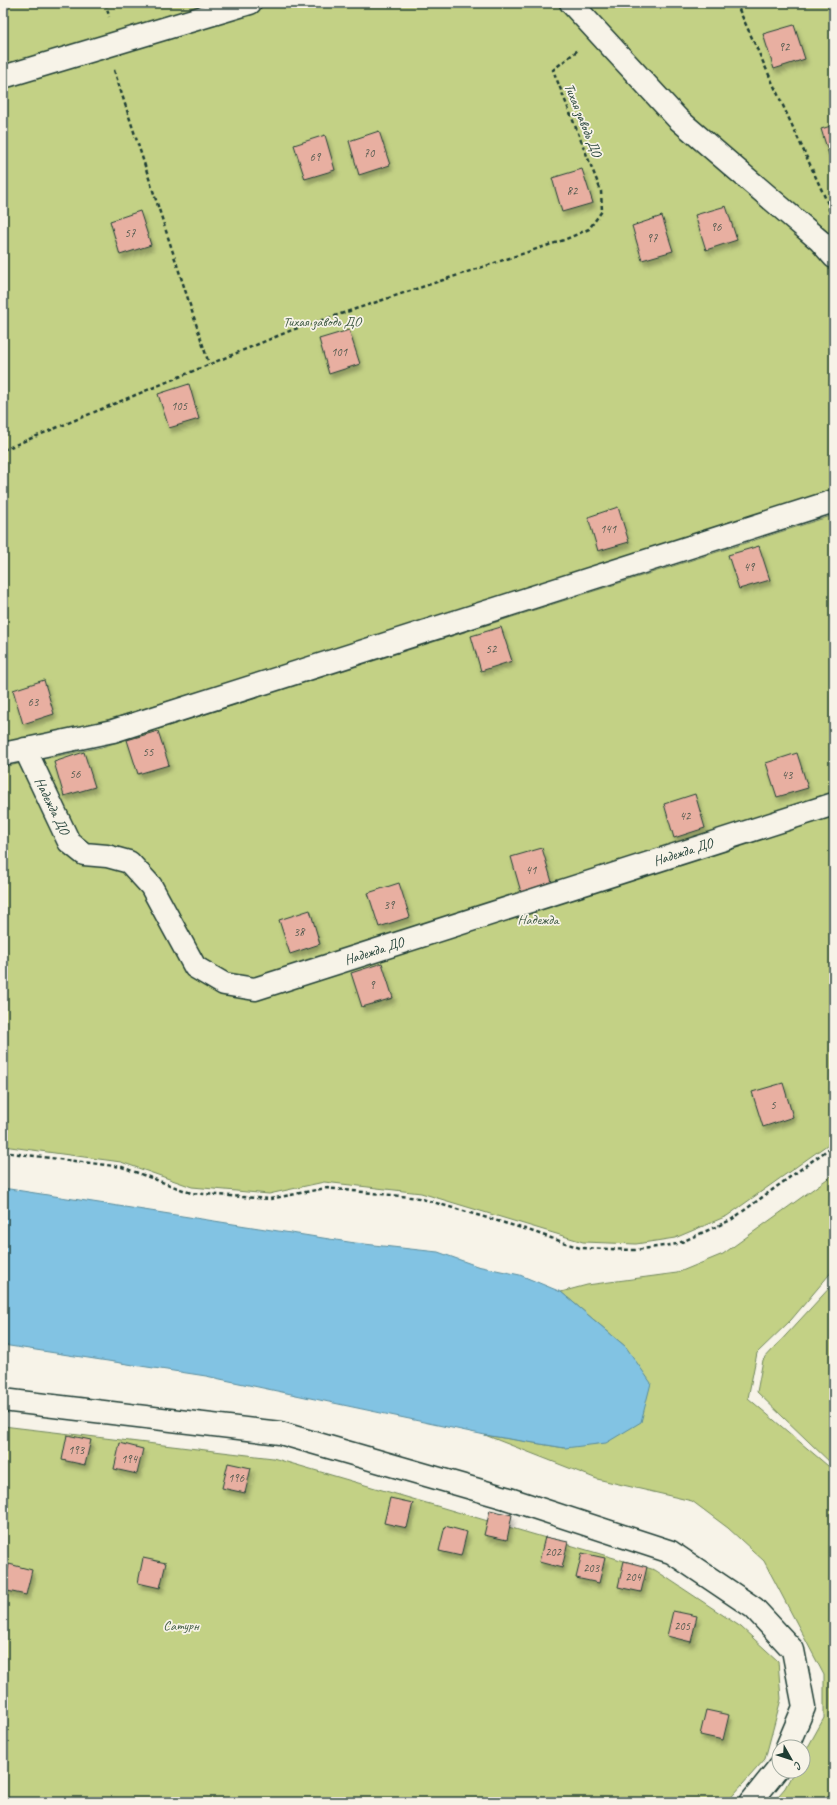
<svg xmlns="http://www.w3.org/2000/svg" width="837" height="1805" font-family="Caveat,sans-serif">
  <defs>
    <filter id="shadow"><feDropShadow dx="2.5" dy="4.5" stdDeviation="2" flood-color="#0004"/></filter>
  </defs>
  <rect width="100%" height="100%" fill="#f7f3e8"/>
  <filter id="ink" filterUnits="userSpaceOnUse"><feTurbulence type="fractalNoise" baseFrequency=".025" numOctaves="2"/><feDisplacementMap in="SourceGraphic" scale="8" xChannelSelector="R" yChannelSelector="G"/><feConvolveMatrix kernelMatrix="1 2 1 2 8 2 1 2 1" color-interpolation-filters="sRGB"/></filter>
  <g filter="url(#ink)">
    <path fill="#c3d185" stroke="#71875c" d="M3 3H834V494L91 725 3 743Z
      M834 515V1140L727 1216 675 1238 636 1244 583 1242 421 1193 324 1182 269 1194 192 1187 121 1162 3 1146V767L102 747Z
      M834 1174V1269L791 1320 757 1353 748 1398 834 1471V1802H773L785 1788 794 1771H803V1756L824 1718V1675L764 1561 728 1528 692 1501 597 1479 485 1435 565 1448 626 1347 561 1292 587 1285 677 1273 723 1254Z
      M834 1283V1466L757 1392 763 1360Z
      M3 1426 273 1458 655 1570 741 1627 778 1661 781 1699 765 1759 727 1802H3Z"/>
    <path fill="#82c3e3" stroke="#5a8d9d" d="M3 1188 355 1243 438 1252 477 1266 520 1275 561 1292 626 1347 651 1383 641 1422 606 1443 565 1448 485 1435 206 1376 3 1345Z"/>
    <path fill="#e8afa1" stroke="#1f3d34" filter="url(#shadow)" d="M794 25 805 59 774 69 763 34Z
      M834 125V163L832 164 821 129Z
      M379 131 390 165 359 175 349 141Z
      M325 135 335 170 305 179 294 145Z
      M582 169 593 203 562 212 552 178Z
      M726 206 737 240 706 250 695 215Z
      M140 211 151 245 120 255 110 221Z
      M662 216 673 251 642 260 632 226Z
      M349 330 360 364 329 374 319 339Z
      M189 384 199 419 169 428 158 394Z
      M618 507 629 542 598 551 588 517Z
      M759 546 770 580 739 589 728 555Z
      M501 627 512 661 481 671 471 636Z
      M44 680 54 714 23 724 13 690Z
      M158 731 169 765 138 774 127 740Z
      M84 752 95 787 64 796 54 762Z
      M797 753 808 788 777 797 766 763Z
      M695 794 705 828 674 838 664 804Z
      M542 848 552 882 521 892 511 857Z
      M399 883 410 917 379 927 368 893Z
      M310 910 320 944 290 954 279 920Z
      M382 963 393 998 362 1007 351 973Z
      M783 1083 793 1117 763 1127 752 1092Z
      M67 1435 91 1440 85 1465 62 1460Z
      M120 1443 143 1449 137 1474 114 1469Z
      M228 1463 251 1468 245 1493 222 1488Z
      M390 1498 413 1503 407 1528 384 1523Z
      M490 1510 512 1515 507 1540 484 1535Z
      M445 1526 467 1532 461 1556 439 1551Z
      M545 1537 568 1542 562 1568 539 1562Z
      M582 1553 605 1558 599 1583 576 1578Z
      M143 1558 166 1563 160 1588 138 1583Z
      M624 1561 647 1567 641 1592 618 1587Z
      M9 1564 32 1570 26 1595 3 1590Z
      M673 1611 697 1616 691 1642 667 1636Z
      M706 1710 729 1715 723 1740 700 1735Z"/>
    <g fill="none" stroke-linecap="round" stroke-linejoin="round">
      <defs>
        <path id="minor" d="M571 3 678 119 820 241 834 257
          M3 77 250 3
          M25 749 69 842 84 854 107 856 129 862 151 886 195 967 224 984 255 989 834 804
          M3 754 113 731 834 501
          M3 1400 280 1433 506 1498 671 1552 754 1608 793 1650 804 1707 787 1747
          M751 1802 779 1767"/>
      </defs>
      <use href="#minor" stroke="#1f3d34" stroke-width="25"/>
      <path stroke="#1f3d34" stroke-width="2.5" stroke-dasharray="4 3" stroke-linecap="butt" d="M106 3 109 17
        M736 3 829 206V213
        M114 70 209 364
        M3 450 292 330 564 240 589 229 602 211 601 191 553 70 578 50
        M3 1152 122 1167 191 1193 270 1199 326 1188 419 1198 525 1229 580 1248 635 1250 677 1244 731 1220 834 1145"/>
      <use href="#minor" stroke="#f7f3e8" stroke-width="22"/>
    </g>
  </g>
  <g text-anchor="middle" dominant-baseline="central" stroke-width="3.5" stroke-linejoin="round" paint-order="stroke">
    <g font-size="12" fill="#515a4f">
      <text x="784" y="47">92</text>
      <text x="369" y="153">70</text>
      <text x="315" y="157">69</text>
      <text x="572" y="191">82</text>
      <text x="716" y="227">96</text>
      <text x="130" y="233">57</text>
      <text x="652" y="238">97</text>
      <text x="339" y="352">101</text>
      <text x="179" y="406">105</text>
      <text x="608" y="529">141</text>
      <text x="749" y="567">49</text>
      <text x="491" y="649">52</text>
      <text x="33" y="702">63</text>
      <text x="148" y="752">55</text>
      <text x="75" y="774">56</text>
      <text x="787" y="775">43</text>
      <text x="685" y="816">42</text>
      <text x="531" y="870">41</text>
      <text x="389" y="905">39</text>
      <text x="299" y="932">38</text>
      <text x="372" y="985">9</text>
      <text x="773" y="1105">5</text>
      <text x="76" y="1450">193</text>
      <text x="129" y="1459">194</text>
      <text x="236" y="1478">196</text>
      <text x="553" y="1552">202</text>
      <text x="591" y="1568">203</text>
      <text x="633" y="1577">204</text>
      <text x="682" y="1626">205</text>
    </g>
    <g font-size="14" fill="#1f3d34" stroke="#f7f3e8">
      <text transform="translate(583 120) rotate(68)">Тихая заводь ДО</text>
      <text transform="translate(52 806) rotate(64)">Надежда ДО</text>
      <text transform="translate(683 852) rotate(-18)">Надежда ДО</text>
      <text transform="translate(374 951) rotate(-18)">Надежда ДО</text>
    </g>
    <g font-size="14" fill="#405b44" stroke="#f7f3e8">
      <text x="322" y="321">Тихая заводь ДО</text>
      <text x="538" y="919">Надежда</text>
      <text x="181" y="1625">Сатурн</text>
    </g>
  </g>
  <rect width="837" height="1805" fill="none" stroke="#f7f3e8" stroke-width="16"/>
  <rect x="8" y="8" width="821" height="1789" fill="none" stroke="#1f3d34" stroke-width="1.5" filter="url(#ink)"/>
  <g transform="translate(791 1759) rotate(129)"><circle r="19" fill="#f7f3e8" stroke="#a1aaa0"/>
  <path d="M0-3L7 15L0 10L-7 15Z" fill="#1f3d34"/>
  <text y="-6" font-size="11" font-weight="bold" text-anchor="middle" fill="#1f3d34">С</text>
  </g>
</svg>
